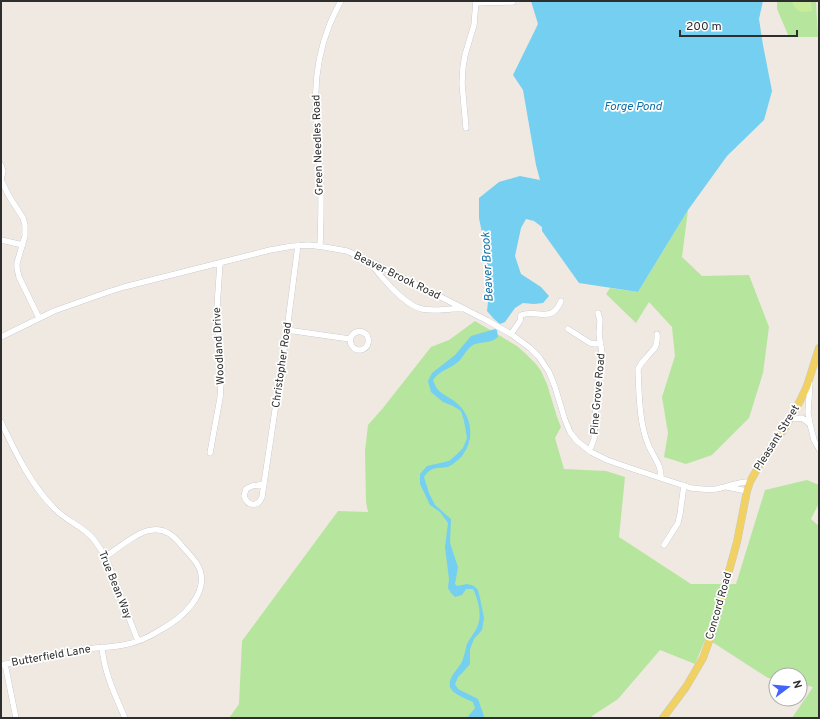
<svg xmlns="http://www.w3.org/2000/svg" width="820" height="719" font-family="Overpass,sans-serif">
  <rect width="100%" height="100%" fill="#efe9e1"/>
  <path fill="#b6e59e" d="M777 1H816L818 37H789L777 9Z
    M688 210 682 257 702 276 749 275 769 327 763 373 749 418 712 455 686 464 664 457 668 433 662 397 675 356 672 327 649 302 636 323 606 294 610 288 638 292Z
    M475 321 517 346 526 354 536 364 541 371 547 384 557 417 561 427 555 438 564 469 606 471 625 477 619 537 691 584H736L765 490 807 480 819 485V503L811 519 819 526V718H792L813 687 800 684V675H776V679L768 678 706 638 695 664 660 650 618 699 592 716V718H229L239 704 242 641 338 511 368 512 366 502 365 451 368 425 383 408 431 347 449 340Z"/>
  <path fill="#c9ec9a" d="M791 1H811L812 11C798 13 798 12 791 1Z"/>
  <path fill="#75cff0" d="M531 1H763L759 19 763 45 772 91 764 120 727 156 688 210 638 292 579 283 542 231V227L534 221 526 219 521 228 515 256 521 274 541 287 549 296 543 303 534 304 523 303 515 308 505 322 500 324 494 319 487 311 488 302 491 299 485 248 479 218V198L499 182 520 176 540 180 536 165 523 90 513 75 538 24Z
    M495 329 497 330 498 337C489 344 485 341 475 344 469 346 464 355 460 360 451 369 441 369 433 380 434 383 436 388 439 391 445 396 453 399 459 405 472 418 474 439 464 453 462 457 457 461 453 464 442 472 434 462 424 477L429 493 435 505 451 519 450 543 458 567 455 584 457 586 467 584 474 586 478 590 480 598 484 618 482 630 474 639 470 649V664L464 671 458 677 455 684 458 689 478 699 484 716 483 718H467L475 708 473 702C467 699 452 694 450 687 448 678 456 671 460 665 464 659 465 651 467 644 470 638 476 631 478 625 482 614 478 599 473 589H466L462 595 455 597 451 593 448 588 449 579 445 547 448 523 440 512 430 505 420 484V474L427 466 449 461 456 455 463 448 467 438 464 421 461 411 453 406 443 402 431 392 428 381 432 373 455 355 471 336Z"/>
  <g fill="none" stroke-linecap="round" stroke-linejoin="round">
    <defs>
      <path id="minor" d="M476 3 513 2
        M466 128 462 83 463 67 465 55 474 25 476 1
        M1 165 3 171 1 180 9 196 23 218 25 225V236L17 263V268L19 277 39 318
        M1 240 23 245
        M320 246C321 221 322 195 320 170 315 120 310 74 329 26 333 17 336 9 341 1
        M370 262C380 276 404 305 422 309 435 312 449 308 462 309
        M568 329 590 343 595 344 601 343
        M287 330 350 339C351 357 374 351 367 335 361 329 353 331 350 339
        M511 334 520 321 521 315C538 309 552 324 561 301
        M657 334C658 348 654 348 646 358 643 361 640 365 638 369 639 392 639 422 648 444 652 455 662 465 661 478
        M1 337 54 311 108 292 124 287 270 250 293 246 309 245 324 247 347 251 376 264 488 321 511 334 530 348 539 357 549 372 555 387 565 420 570 432 577 441 591 452 607 460 633 469 691 488C699 489 708 490 716 489 728 487 738 481 750 482
        M810 383 808 412 810 424
        M790 419 802 418 810 424 814 440 819 449
        M1 422C14 450 32 487 55 509 67 522 84 526 95 541 106 555 111 571 117 587 124 605 131 623 138 641
        M588 450 591 447 594 439 596 404 602 353 599 334 600 320 598 313
        M210 453 220 398 221 384 217 307 220 263
        M264 484 252 486 246 489 244 496C248 507 258 507 262 497L287 330 298 245
        M727 487 747 491
        M664 545 678 523 680 514 684 485
        M102 647C104 672 115 695 125 718
        M5 664 16 718
        M1 665C28 660 54 654 81 650 95 647 109 648 123 645 137 643 151 636 162 629 182 618 208 595 200 570 197 561 188 553 182 546 174 536 165 528 152 530 138 531 117 549 105 557"/>
      <path id="major" d="M663 718 686 687 703 658 711 636 737 542 747 491 750 482 761 462 786 426 800 401 807 386 819 348"/>
    </defs>
    <use href="#minor" stroke="#b4b7c1" stroke-width="6"/>
    <use href="#major" stroke="#c9c9c9" stroke-width="8"/>
    <use href="#minor" stroke="#fff" stroke-width="5.5"/>
    <use href="#major" stroke="#f2d163" stroke-width="7"/>
  </g>
  <g text-anchor="middle" dominant-baseline="central" stroke-width="3.5" stroke-linejoin="round" paint-order="stroke">
    <g font-size="11" fill="#2e2e2e" stroke="#fff">
      <text transform="translate(318 145) rotate(-92)">Green Needles Road</text>
      <text transform="translate(397 276) rotate(26)">Beaver Brook Road</text>
      <text transform="translate(219 346) rotate(-93)">Woodland Drive</text>
      <text transform="translate(282 365) rotate(-82)">Christopher Road</text>
      <text transform="translate(598 394) rotate(-85)">Pine Grove Road</text>
      <text transform="translate(777 438) rotate(-58)">Pleasant Street</text>
      <text transform="translate(115 585) rotate(68)">True Bean Way</text>
      <text transform="translate(719 606) rotate(-74)">Concord Road</text>
      <text transform="translate(51 656) rotate(-10)">Butterfield Lane</text>
    </g>
    <g font-size="12" font-style="italic" fill="#0d6fa3" stroke="#fff">
      <text x="633" y="107">Forge Pond</text>
      <text transform="translate(488 267) rotate(-93)">Beaver Brook</text>
    </g>
  </g>
  <rect width="820" height="719" fill="none" stroke="#2e2e2e" stroke-width="4"/>
  <g transform="translate(788 687) rotate(74)"><circle r="19" fill="#ffffff" stroke="#ababab"/>
  <path d="M0-3L7 15L0 10L-7 15Z" fill="#4264fb"/>
  <text y="-6" font-size="11" font-weight="bold" text-anchor="middle" fill="#2e2e2e">N</text>
  </g>
  <path d="M680 30v6h117v-6" fill="none" stroke="#2e2e2e" stroke-width="2"/>
  <text x="686" y="30" font-size="12" fill="#2e2e2e" stroke="#ffffff" stroke-width="3" paint-order="stroke">200 m</text>
</svg>
